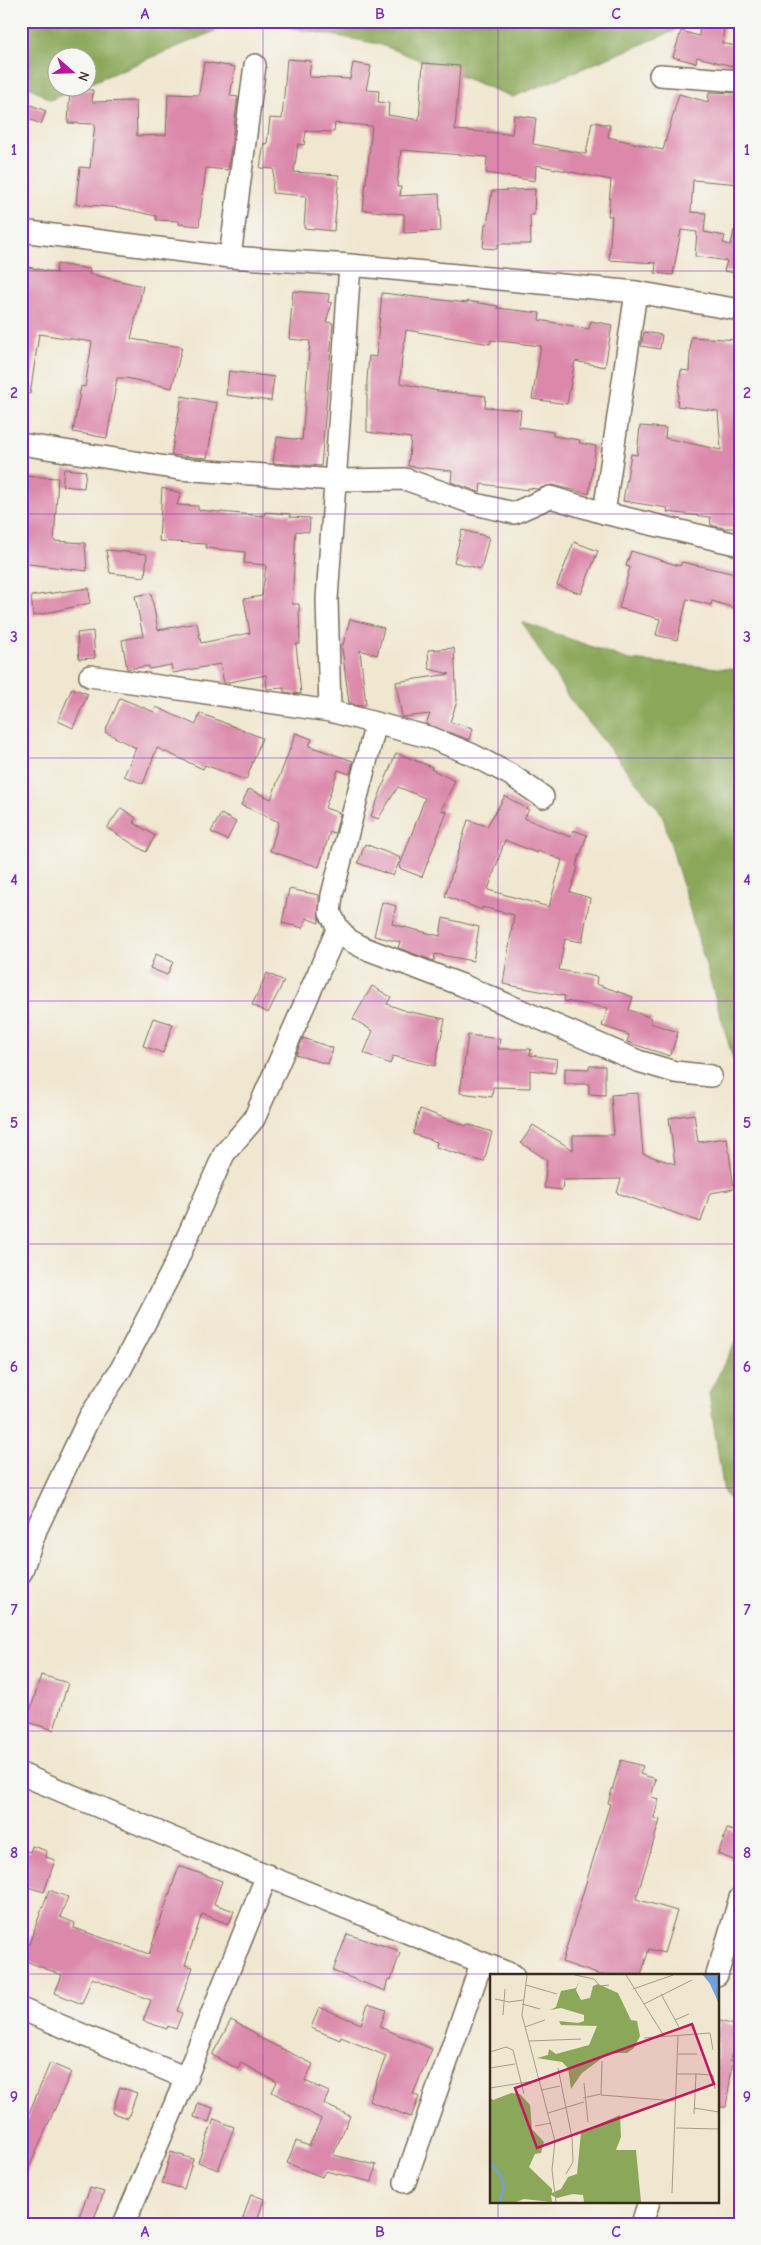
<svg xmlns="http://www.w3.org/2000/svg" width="761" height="2245" font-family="'Comic Neue',sans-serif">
  <rect width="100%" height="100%" fill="#f6f6f2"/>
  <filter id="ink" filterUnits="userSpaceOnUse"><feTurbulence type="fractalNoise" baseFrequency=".02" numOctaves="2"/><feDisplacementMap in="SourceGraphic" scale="10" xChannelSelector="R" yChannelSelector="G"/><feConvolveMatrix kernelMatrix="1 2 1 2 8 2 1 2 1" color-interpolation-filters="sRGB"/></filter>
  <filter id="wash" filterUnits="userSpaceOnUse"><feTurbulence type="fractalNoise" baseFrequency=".0096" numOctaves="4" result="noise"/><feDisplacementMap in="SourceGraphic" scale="20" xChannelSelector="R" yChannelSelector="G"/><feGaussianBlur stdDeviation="1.12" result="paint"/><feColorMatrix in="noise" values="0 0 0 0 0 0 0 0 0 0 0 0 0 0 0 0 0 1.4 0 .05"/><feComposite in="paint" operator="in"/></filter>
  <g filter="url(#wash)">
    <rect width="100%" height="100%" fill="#f0e7d0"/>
    <path fill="#8ba85a" stroke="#63693c" d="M21 21H239L88 84V58H58V88H80L50 100 21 81Z
      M256 21H679L674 31 513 97 379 44Z
      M522 622 629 660 740 670V1083L662 814 569 698Z
      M21 911 30 1063 21 1061Z
      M740 1333V1508L724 1493 709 1393Z"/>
    <g id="blocks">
      <path fill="#db88aa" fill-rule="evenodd" d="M700 21H725L722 43 740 47V68L697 57 696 63 673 57 681 31 699 36Z
        M287 59 311 61 309 77 350 79 353 63 371 66 366 90 379 91 378 102 389 103 388 115 419 120 423 63 460 66 455 130 512 134 514 115 536 118 533 144 586 154 592 122 610 125 608 137 663 150 679 94 708 102 709 92 740 93V184L693 180 691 212 706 213 704 232 725 236 723 243 731 245 734 230H740V274L724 271 727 261 695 256 697 232 681 230 673 275 655 273 656 263 609 260 612 216H608L611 180 536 165 535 181 486 173 487 157 401 150 397 187H401L400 196 439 194 441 231 404 233V214L363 210 372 126 335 123 334 132 306 131 304 145 298 144 294 172 339 175 334 231 304 228 306 196 272 193 274 169 260 168 264 143 267 144 270 118 282 119Z
        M204 62 235 67 230 96 238 97 228 170 206 168 199 226 179 224V221L156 220V216L121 208 76 204 80 167 90 168 95 124 68 123 70 89 93 90 92 102 136 101 137 136 166 135 168 94 199 95Z
        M21 101 46 111 41 124 21 116Z
        M535 189 534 215H530L531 244H498L497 249 483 248 485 224H487L492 191Z
        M57 264 90 269 89 274 143 286 131 339 182 347 172 388 126 378H117L107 438 73 432 81 386 85 387 92 342 39 334 30 394 21 393V302L28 267 56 273Z
        M293 291 329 294 328 302 332 303 326 322 333 323 321 466 273 463 277 437 302 440 310 341 289 339Z
        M382 293 467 303V301L498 306 497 308 540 313 539 320 589 329 591 321 612 325 605 367 575 361 567 404 532 399 541 346 491 340 490 344 406 330 402 356 400 383 438 391 486 396 485 407 521 410 519 427 553 432V436L580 440 579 443 596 446 589 494 553 485 537 489 528 488V490L481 484 480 492H479L451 482 452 471 408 466 411 438 367 432V380L369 356 376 357Z
        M644 332 662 335 660 349 641 346Z
        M691 337 740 340V492L736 491V528H724L711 525 710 517 667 512 668 508 623 501 631 454 637 455 640 426 666 428 665 438 721 450 718 411 677 406 681 370 689 371Z
        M229 371 274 377 271 401 226 395Z
        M182 396 217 403 207 458 171 455Z
        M64 469 86 471 84 488 62 486Z
        M21 476 58 478 54 541 85 543 87 571 21 563Z
        M162 488 181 493 177 505 198 506V510L264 516 265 512 290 514V517L310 518 309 532 296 531 292 604H299L300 644H296L301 694 284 692V688L267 689 266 675 224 683 220 664 173 673 171 665 149 669V666L127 669 122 640 143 636 135 596 151 593 158 630 197 623 201 643 250 633 244 599 262 596 266 565 244 563 245 552 206 548V544L159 541Z
        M462 530 489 537 481 569 454 562Z
        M574 542 598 551 581 594 557 585Z
        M106 550 147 554 145 577 110 573Z
        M631 551 680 566 682 562 740 575V610L712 601 711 605 687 599 677 640 656 635 660 619 619 608 630 567 626 566Z
        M89 588 90 603 33 616 31 596Z
        M350 619 384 628 377 655 360 650 366 705 358 706 349 703 342 648Z
        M93 631 95 658 79 659 77 633Z
        M454 648 457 701 450 722 473 728 470 740 426 724 430 714 402 717 396 682 450 674 429 669 428 650Z
        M72 688 88 694 73 728 58 721Z
        M120 698 154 712 156 707 196 725 200 713 262 738 246 780 205 765 203 769 157 748 143 784 124 776 136 748 105 732Z
        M296 733 312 739 309 746 353 761 350 774 338 770 325 808 340 813 335 833 330 832 319 867 270 851 279 822 241 805 249 789 271 799Z
        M396 753 432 767 431 769 455 781 441 810 447 812 422 877 399 868 425 798 398 787 378 819 371 816Z
        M505 796 529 810 524 818 570 837 573 830 587 835 576 866 578 867 570 892 590 898 582 942 565 939 559 970 597 977 596 984 633 997 629 1010 652 1018 650 1023 678 1032 670 1056 627 1042 629 1035 602 1026 608 1008 564 1001 565 996 503 984 514 915 482 907V910L445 896 468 820 487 826ZM505 840 537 853 538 851 562 860 549 907 488 890Z
        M121 808 136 818 133 822 155 836 146 852 107 828Z
        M221 814 236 822 227 840 211 832Z
        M365 844 401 858 393 876 358 863Z
        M289 889 319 895V923L306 918 303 928 282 923Z
        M382 902 396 906 392 924 440 936 443 918 479 927 473 961 435 954 434 961 398 948 400 942 374 936Z
        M156 954 173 962 167 975 150 968Z
        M267 973 284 981 268 1013 252 1005Z
        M372 986 391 997 387 1004 406 1011 445 1019 435 1066 393 1056 390 1064 364 1053 373 1031 353 1019Z
        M153 1018 173 1024 163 1053 143 1046Z
        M468 1035 500 1039 498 1049H531L530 1055 557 1059 555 1073 530 1070V1088L493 1087 492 1097 460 1093Z
        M303 1038 333 1048 328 1064 296 1055Z
        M589 1066H605V1095L589 1094V1084H565V1068L589 1069Z
        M638 1093 643 1154 675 1164 669 1118 694 1114 698 1142 727 1138 734 1189 710 1193 701 1222 617 1193 621 1179 563 1180 562 1190 544 1188 547 1160 521 1143 533 1125 573 1150V1135H614L611 1095Z
        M420 1109 466 1126 467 1124 492 1132 484 1162 436 1147 437 1142 413 1134Z
        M41 1675 68 1683 54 1730 27 1722Z
        M621 1760 643 1766 640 1774 656 1779 651 1797 659 1799 654 1818 660 1820 636 1899 677 1911 664 1953 649 1949 641 1975H600L562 1962 610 1804 608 1803Z
        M727 1829 740 1833V1849L736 1861 718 1854Z
        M32 1846 47 1851 46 1857 55 1860 44 1892 21 1885V1849L30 1852Z
        M179 1866 222 1881 214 1904 234 1911 229 1924 202 1914 185 1965 193 1967 177 2011 182 2013 176 2029 168 2026 167 2029 143 2021 151 2000 92 1978 82 2004 55 1993 62 1975 23 1960 49 1890 68 1897 60 1917 75 1923 74 1928 149 1954Z
        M347 1934 397 1950V1952L400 1953 391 1980 388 1979 385 1991 333 1971Z
        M368 2004 386 2010 380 2027 432 2049 413 2094 419 2097 411 2117 369 2101 386 2056 341 2037 340 2040 311 2028 319 2007 361 2024Z
        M231 2020 257 2034 256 2036 313 2064 305 2081 329 2092 324 2104 350 2116 333 2155 376 2165 372 2182 325 2171 322 2177 287 2163 296 2141 309 2146 321 2119 272 2092 277 2082 241 2063 238 2069 212 2055Z
        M720 2021 738 2026 730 2060H733L726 2107H717V2032Z
        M50 2063 71 2072 21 2186V2132Z
        M120 2087 137 2093 128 2118 112 2113Z
        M198 2103 213 2108 209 2122 194 2117Z
        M214 2119 234 2127 218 2170 198 2162Z
        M171 2152 193 2159 184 2189 162 2183Z
        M90 2188 104 2192 92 2224H76Z
        M251 2194 264 2199 256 2224H241Z"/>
    </g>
  </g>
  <g filter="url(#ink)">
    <use href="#blocks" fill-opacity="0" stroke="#7a6c5c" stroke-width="1"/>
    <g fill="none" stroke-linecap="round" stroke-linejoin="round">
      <defs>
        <path id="minor" d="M660 75 740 81
          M21 231 230 257 350 265 636 292 740 310
          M230 257 255 65
          M21 444 179 469 336 480 405 479 475 504 514 513 550 497 604 513 740 545
          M604 513 636 292
          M90 676 330 711 432 738 473 755 511 775 543 797
          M330 711 327 599 350 265
          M376 723 332 895 330 913 338 928 349 940 364 948 462 985 638 1061 675 1072 711 1076
          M21 1573 36 1530 90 1416 121 1369 175 1265 224 1154 254 1119 338 928
          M21 1774 175 1839 513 1975
          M717 1975 740 1898
          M21 2009 186 2078 267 1875
          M405 2182 481 1964
          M124 2224 186 2078
          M642 2224 649 2201"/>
      </defs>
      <use href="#minor" stroke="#7a6c5c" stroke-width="24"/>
      <use href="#minor" stroke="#fff" stroke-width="21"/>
    </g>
  </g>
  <path fill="none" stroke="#7b2cbf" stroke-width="1" stroke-opacity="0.55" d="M263 21V2224M498 21V1975M21 271H740M21 514H740M21 758H740M21 1001H740M21 1244H740M21 1488H740M21 1731H740M21 1974H740M498 2201V2224"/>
  <g transform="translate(490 1974)">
    <rect width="229" height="229" fill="#f0e7d0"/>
    <path d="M89 7 86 16 91 26 100 24 103 12 108 10 128 19 141 46 147 47 150 62 144 74 137 79H119L92 99 81 115 78 94 72 88 47 84 58 81 59 75 66 80 99 71 107 52 71 51 69 47 88 49 94 47V41L71 34 60 36 66 33 71 17 86 14ZM21 119 30 120 40 131 42 155 54 168 51 179 45 180 39 193 62 215V219L71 215 78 203 87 200 91 158 130 141 131 163 126 176H146L151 228H94L93 221 83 220 67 224 61 221 62 228 34 225 26 228H0V123L3 126Z" fill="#8ba85a"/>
    <path d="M213 1H229V30L220 10Z" fill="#71a0da"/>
    <path fill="none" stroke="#71a0da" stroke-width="2.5" d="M0 188 11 202 14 212 10 228"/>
    <path fill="none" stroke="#a89b89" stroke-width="1" d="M37 1 32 41 65 167 62 196 66 228M85 1 104 5 110 12 119 11M136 1 174 62M36 11 67 20M143 15 183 1M171 20 189 53M5 25 19 28 33 26M32 30 50 35M154 30 202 6M13 41 15 15M185 46 199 40M35 53 55 46M154 64 220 59 223 76M39 67 91 65M0 78 16 73 23 76 34 120M188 80H207M0 94 25 90M68 94 82 164 83 188 76 200M187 100H206L204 140M206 100 223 101 225 115M94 109 98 148M0 114 50 106M52 116 70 112M111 121 186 127M93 124 111 120 112 87M204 134 229 138M58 139 94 128M45 152 61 149M186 154 229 155M182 219 188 61"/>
    <path fill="#c2185b" fill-opacity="0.15" stroke="#c2185b" stroke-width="2.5" d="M202 50 224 110 47 174 25 114Z"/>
    <rect width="229" height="229" fill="none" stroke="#3b2a1e" stroke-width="2.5"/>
  </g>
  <rect width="761" height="2245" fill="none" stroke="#f6f6f2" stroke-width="55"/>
  <g transform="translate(72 72) rotate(110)"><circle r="24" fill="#f6f6f2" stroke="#aba49d"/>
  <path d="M0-4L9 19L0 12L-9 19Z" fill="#b5179e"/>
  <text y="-8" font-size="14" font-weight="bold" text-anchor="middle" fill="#3b2a1e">N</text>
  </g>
  <rect x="28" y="28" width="706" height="2190" fill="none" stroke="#7b2cbf" stroke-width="2"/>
  <g font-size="16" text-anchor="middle" font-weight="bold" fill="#7b2cbf">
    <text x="145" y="19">A</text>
    <text x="380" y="19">B</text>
    <text x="616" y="19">C</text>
    <text x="14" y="155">1</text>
    <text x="747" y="155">1</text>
    <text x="14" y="398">2</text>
    <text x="747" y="398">2</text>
    <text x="14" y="642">3</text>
    <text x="747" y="642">3</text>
    <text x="14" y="885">4</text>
    <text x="747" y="885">4</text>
    <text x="14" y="1128">5</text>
    <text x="747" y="1128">5</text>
    <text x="14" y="1372">6</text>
    <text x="747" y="1372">6</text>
    <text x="14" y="1615">7</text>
    <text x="747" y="1615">7</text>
    <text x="14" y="1858">8</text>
    <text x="747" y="1858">8</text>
    <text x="14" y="2102">9</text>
    <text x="747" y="2102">9</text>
    <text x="145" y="2237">A</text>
    <text x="380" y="2237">B</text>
    <text x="616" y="2237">C</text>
  </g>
</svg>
